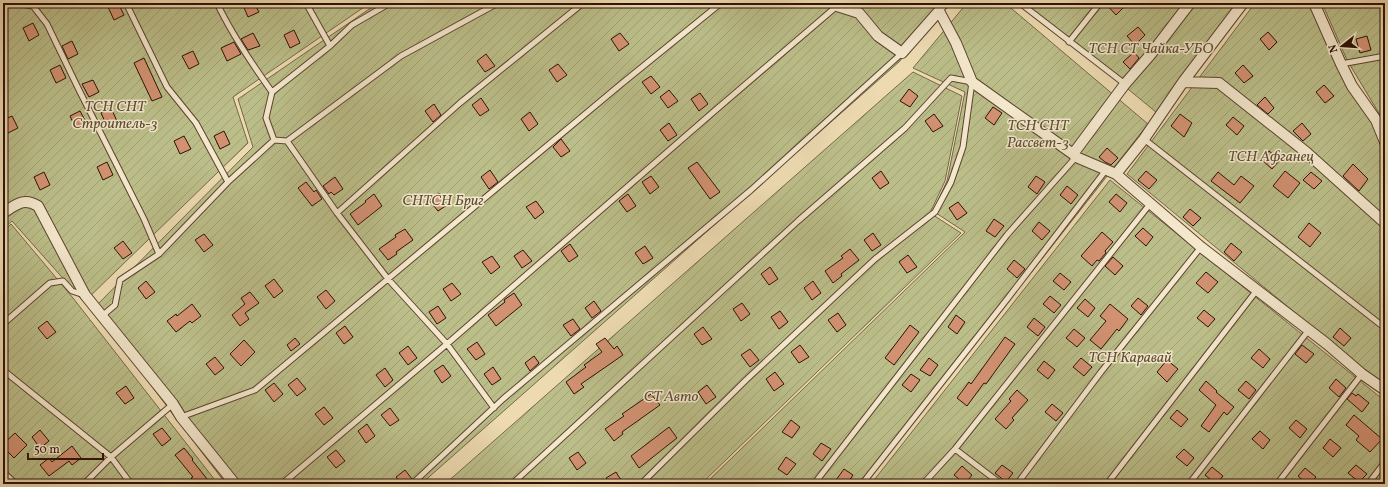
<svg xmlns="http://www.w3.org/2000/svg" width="1388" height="487" font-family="Vollkorn,serif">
  <defs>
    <pattern id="garden-furrows" width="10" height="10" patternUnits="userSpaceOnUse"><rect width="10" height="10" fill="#bbbe89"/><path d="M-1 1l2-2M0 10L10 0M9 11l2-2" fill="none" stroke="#a1a275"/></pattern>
  </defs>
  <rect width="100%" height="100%" fill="#eddab1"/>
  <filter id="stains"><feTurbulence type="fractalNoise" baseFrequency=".005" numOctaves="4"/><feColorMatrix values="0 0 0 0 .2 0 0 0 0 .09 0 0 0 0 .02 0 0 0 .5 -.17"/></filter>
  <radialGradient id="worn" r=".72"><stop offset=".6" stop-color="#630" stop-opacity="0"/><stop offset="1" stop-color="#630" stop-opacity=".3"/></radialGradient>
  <path fill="url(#garden-furrows)" stroke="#746848" d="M3 3H370L233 97 248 143 84 302 12 221 3 229Z
    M378 3H945L934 14 900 61 421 484H226L93 309 253 147 238 99Z
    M967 3H1005L1148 124 865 484H705L965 232 933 211 947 181 965 92 913 68Z
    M1024 3H1249L1157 113Z
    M1255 3H1310L1373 124 1385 120V387L1127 174Z
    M1322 3H1385V114L1380 115 1347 60Z
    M913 72 962 96 945 181 930 213 961 233 701 484H445Z
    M1110 180 1385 401V484H871Z
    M11 224 73 298 218 484H3V232Z"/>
  <path fill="#d29272" stroke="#2d1106" d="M116 3H118L124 15 114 20 108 7Z
    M242 3H254L259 12 248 17Z
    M1105 3H1128L1116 15Z
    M33 23 39 35 29 41 23 28Z
    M1138 27 1145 35 1135 45 1127 36Z
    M294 30 300 43 290 48 284 35Z
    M1268 32 1277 42 1269 50 1260 39Z
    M253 33 260 46 248 50 241 39Z
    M620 33 629 44 619 51 611 39Z
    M1367 36 1371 50 1360 53 1356 39Z
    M72 41 78 54 68 59 62 46Z
    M234 42 241 54 227 61 221 48Z
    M193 51 199 64 189 69 182 56Z
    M1134 52 1139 58 1130 69 1123 62Z
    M486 54 495 66 485 72 477 61Z
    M144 58 162 97 152 101 134 63Z
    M558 64 567 75 557 82 549 70Z
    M60 65 66 78 56 83 50 70Z
    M1243 65 1253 76 1244 83 1235 73Z
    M651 76 660 87 651 94 642 82Z
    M93 80 99 92 89 97 82 84Z
    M1324 85 1334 96 1325 103 1316 92Z
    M909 89 918 96 910 107 900 101Z
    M669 90 678 101 668 108 660 97Z
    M700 93 708 104 699 111 691 99Z
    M1265 97 1274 108 1268 114 1257 105Z
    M481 98 489 110 480 116 472 105Z
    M434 104 441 115 433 122 425 111Z
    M993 107 1002 113 994 125 985 118Z
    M111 108 117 121 107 126 101 113Z
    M80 111 87 124 76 129 70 116Z
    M530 112 538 124 529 131 521 119Z
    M934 114 943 126 933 132 925 121Z
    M1180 114 1192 123 1184 137 1171 126Z
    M12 116 18 128 8 133 3 123V120Z
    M1233 117 1244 126 1237 135 1226 125Z
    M669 123 677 135 668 141 660 130Z
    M1302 123 1311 134 1303 141 1293 131Z
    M224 131 230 144 220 149 214 136Z
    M184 136 191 149 180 154 174 141Z
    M561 139 570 151 561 157 553 147Z
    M1107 148 1118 158 1111 165 1105 162 1099 157Z
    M1269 151 1280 160 1272 169 1262 160Z
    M107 162 113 175 103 180 97 167Z
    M697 162 720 192 710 199 688 168Z
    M1353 164 1368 179 1359 191 1343 176Z
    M490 170 498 182 489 189 481 177Z
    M881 171 889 183 880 189 872 178Z
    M1146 171 1157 180 1149 189 1138 180Z
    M1285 171 1300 183 1288 198 1273 186Z
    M44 172 50 185 40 190 34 177Z
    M1218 172 1234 185 1241 176 1254 186 1240 203 1211 181Z
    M1311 172 1322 181 1314 189 1303 180Z
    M651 176 659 187 650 194 642 182Z
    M1036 176 1045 182 1037 194 1028 187Z
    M335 177 343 189 334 195 331 192 329 194 323 186Z
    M306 182 314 192 316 190 322 199 312 206 298 188Z
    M1067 186 1078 195 1071 204 1060 195Z
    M439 193 447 205 438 211 429 200Z
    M374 194 382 206 358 225 350 214 366 202 365 201Z
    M628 194 636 206 627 212 619 201Z
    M1116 194 1127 203 1120 212 1109 202Z
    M536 201 544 212 535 219 526 207Z
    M958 202 967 213 957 220 949 208Z
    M1190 209 1201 218 1193 226 1183 217Z
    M994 219 1004 226 995 237 986 231Z
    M1039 222 1050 231 1042 240 1032 231Z
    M1309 223 1321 233 1310 247 1298 237Z
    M1143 228 1153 237 1146 246 1135 236Z
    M405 229 413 240 396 252 397 254 388 260 379 249 396 237 395 235Z
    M1102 232 1113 242 1105 251 1106 253 1099 261 1097 260 1092 266 1081 256Z
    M873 233 881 245 872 251 864 240Z
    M204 234 213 245 204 252 195 240Z
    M123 241 132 253 123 259 114 248Z
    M1231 243 1242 252 1234 261 1224 252Z
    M570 244 578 256 569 262 561 251Z
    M645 246 653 258 643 264 635 253Z
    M850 249 859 260 841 274 842 276 833 283 825 271 843 258 841 256Z
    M523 250 532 261 522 268 514 256Z
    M908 255 917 267 907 273 899 262Z
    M492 256 500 267 491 274 482 262Z
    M1113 257 1123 266 1115 275 1105 266Z
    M1014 260 1025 269 1017 278 1007 269Z
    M770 267 778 279 769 285 761 274Z
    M1206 272 1218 282 1208 293 1196 283Z
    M1060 273 1071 282 1064 290 1053 281Z
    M274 279 283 291 274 298 265 286Z
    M146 281 155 292 146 299 138 288Z
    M813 281 821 293 812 300 804 288Z
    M452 283 461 294 451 301 443 289Z
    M326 290 335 301 326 309 317 297Z
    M250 292 259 303 245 313 249 319 240 326 232 315 245 304 241 298Z
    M514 293 522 305 496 326 488 315 505 302 504 300Z
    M1050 296 1061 305 1054 313 1043 304Z
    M1138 298 1148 306 1141 315 1131 306Z
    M1085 299 1095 308 1088 317 1077 308Z
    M594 301 601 311 592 318 585 308Z
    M742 303 750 314 741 321 733 309Z
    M192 304 201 316 192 323 190 321 176 332 167 321 176 314 177 316Z
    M1110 304 1128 319 1119 331 1117 329 1101 349 1090 340 1106 321 1100 316Z
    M438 306 446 318 437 324 429 312Z
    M1204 310 1215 319 1208 327 1197 318Z
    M780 311 788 322 779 329 771 317Z
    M838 313 846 325 837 332 828 320Z
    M956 315 965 322 957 334 948 327Z
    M1034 318 1045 327 1038 336 1027 327Z
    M573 319 580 329 571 336 563 325Z
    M47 321 56 332 47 339 38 328Z
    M910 325 919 332 894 365 885 358Z
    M345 326 353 337 344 344 336 333Z
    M703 327 712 339 702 345 694 334Z
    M1340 328 1351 338 1344 346 1333 337Z
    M1074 329 1085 338 1077 347 1066 338Z
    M1005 337 1015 344 986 384 984 383 967 406 957 398 969 382 971 384Z
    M295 338 300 344 291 351 287 345Z
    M605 338 614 349 617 346 623 355 581 384 584 387 574 394 566 382 586 367 584 365 602 352 596 344Z
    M244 340 255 352 241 366 230 354Z
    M477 342 485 354 476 360 467 349Z
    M800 345 809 357 799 363 791 352Z
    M1302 345 1314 354 1306 363 1295 354Z
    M408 346 417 358 408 365 399 353Z
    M750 349 759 360 750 367 741 355Z
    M1259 349 1270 359 1263 368 1251 358Z
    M534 356 539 363 530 371 525 363Z
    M215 357 224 368 215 375 206 364Z
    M929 358 938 365 930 376 920 370Z
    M1081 358 1092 367 1084 376 1073 367Z
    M1167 360 1178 369 1167 382 1157 372Z
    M1044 361 1055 370 1048 379 1037 370Z
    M443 365 451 376 442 383 434 371Z
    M493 367 501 379 492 385 484 374Z
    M385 368 393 380 385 387 376 375Z
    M775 372 784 384 774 391 766 379Z
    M911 374 920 380 911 392 902 385Z
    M297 378 306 389 297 396 288 385Z
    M1336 379 1346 388 1339 397 1329 388Z
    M1206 381 1217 391 1216 392 1234 407 1227 415 1224 412 1209 432 1201 426 1216 405 1199 390Z
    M1246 381 1256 390 1249 399 1238 390Z
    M274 383 283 394 274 402 265 390Z
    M707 385 716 397 706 404 698 392Z
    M126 386 134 398 125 404 116 393Z
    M1017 390 1028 400 1012 418 1014 420 1006 429 995 419 1011 401 1009 399Z
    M1352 393 1356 396 1358 394 1369 403 1362 412 1347 399Z
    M651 394 660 405 622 432 623 434 614 441 605 429 624 416 622 414Z
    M1052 404 1063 413 1056 421 1045 412Z
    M324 407 333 418 324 425 315 414Z
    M390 408 399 420 390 426 381 415Z
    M1177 410 1188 419 1181 427 1170 418Z
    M1354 415 1382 439 1370 452 1356 440 1359 436 1346 425Z
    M791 420 800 427 792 438 782 432Z
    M1296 420 1307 429 1300 438 1289 428Z
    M367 424 375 436 366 443 358 431Z
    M669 427 677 438 639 468 631 456Z
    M162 428 171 439 162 446 153 434Z
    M40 430 49 441 40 448 32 437Z
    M1260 431 1270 440 1263 449 1252 439Z
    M15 433 27 445 14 458 3 447V444Z
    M1330 439 1341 448 1333 457 1323 448Z
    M821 443 831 449 822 461 813 454Z
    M72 446 81 458 72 465 69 461 49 476 40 465 49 458 52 462Z
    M184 448 193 459 192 460 211 484H196L191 478 193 477 175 455Z
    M1184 449 1194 458 1187 466 1176 457Z
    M336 450 345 461 336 468 327 457Z
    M578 452 586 463 577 470 569 458Z
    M786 457 796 464 787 475 778 469Z
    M1002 465 1013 473 1006 482 995 473Z
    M1356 465 1367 474 1359 482 1348 473Z
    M962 466 972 475 965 484 954 475Z
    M1212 467 1223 476 1216 484 1205 475Z
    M1305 468 1316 477 1310 484H1307L1298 476Z
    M844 469 853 475 847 484H841L836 480Z
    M405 470 412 479 408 484H402L396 477Z
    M616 472 619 477 625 484H611L606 478Z"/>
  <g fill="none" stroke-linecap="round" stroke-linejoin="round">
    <defs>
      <path id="lane" d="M14 3 33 6 47 24 79 90 144 219 159 254
        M126 3 167 87 196 123 228 182
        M217 3C232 35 252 64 272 92
        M306 3 330 46
        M1020 3 1125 84
        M939 11 948 3
        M1069 42 1100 3
        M1341 64 1385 56
        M1144 139 1385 328
        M274 140 266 118 272 92 330 46 352 25 390 3
        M287 141 337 213 388 279 447 344 494 408
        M337 213 460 103 583 3
        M102 316 115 305 120 280 159 254 228 182 274 140 287 141 401 56 498 3
        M3 324 50 283 63 281 72 291 84 295
        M3 370 111 457 131 484
        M181 417 255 390 620 85 721 3
        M3 472 16 484
        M84 484 111 457 173 404
        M282 484 447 344 711 114 837 6
        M412 484 503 399 751 190 902 53
        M512 484 798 221 905 128 951 78 972 82 963 147 951 182 935 212 875 259 746 380 641 484
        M814 484 1007 235 1076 157
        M862 484 1008 298 1106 170
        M923 484 955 449
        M1001 484 955 449 1150 204
        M1017 484 1101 372 1201 247
        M1107 484 1257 290
        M1189 484 1308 331
        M1277 484 1362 374
        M1368 484 1385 462"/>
      <path id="street" d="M833 3 837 6 859 13 878 36 902 53 939 11 956 43 972 82 1073 154 1076 157 1116 174 1201 247 1327 344 1362 374 1385 390
        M1314 3 1341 64 1352 86 1376 120 1385 142
        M1183 82 1219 83 1306 152 1385 223
        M1073 154 1125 84 1151 54 1190 3
        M1116 174 1144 139 1183 82 1243 3
        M3 213C16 205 23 197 38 206L85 295 173 404 181 417 235 484"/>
    </defs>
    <use href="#lane" stroke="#5d4331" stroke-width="7"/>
    <use href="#street" stroke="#5d4331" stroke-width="12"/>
    <use href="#lane" stroke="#f3e7cc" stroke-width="5"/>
    <use href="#street" stroke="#f3e7cc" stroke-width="10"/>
  </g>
  <g text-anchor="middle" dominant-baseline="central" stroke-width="3" stroke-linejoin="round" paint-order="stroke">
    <g font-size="15" font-style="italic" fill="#5f4e34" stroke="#f3e7cc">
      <text x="1151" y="49">ТСН СТ Чайка-УБО</text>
      <text x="115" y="107">ТСН СНТ<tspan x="115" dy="17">Строитель-3</tspan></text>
      <text x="1038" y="126">ТСН СНТ<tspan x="1038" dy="17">Рассвет-3</tspan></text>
      <text x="1271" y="157">ТСН Афганец</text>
      <text x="443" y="201">СНТСН Бриг</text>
      <text x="1130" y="358">ТСН Каравай</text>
      <text x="671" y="397">СТ Авто</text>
    </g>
  </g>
  <rect width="1388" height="487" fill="none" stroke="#eddab1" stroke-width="16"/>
  <rect x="4" y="4" width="1380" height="479" fill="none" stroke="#2d1106" stroke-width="2"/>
  <rect x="8" y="8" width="1372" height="471" fill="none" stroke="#2d1106"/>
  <g transform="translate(1342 46) rotate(253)" stroke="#f3e7cc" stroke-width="3" paint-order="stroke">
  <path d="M0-3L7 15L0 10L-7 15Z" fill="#2d1106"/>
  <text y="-6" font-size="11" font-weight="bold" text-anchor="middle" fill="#2d1106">N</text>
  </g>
  <path d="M28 453v6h75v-6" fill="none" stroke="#2d1106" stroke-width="2"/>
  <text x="34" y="453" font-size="12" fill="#2d1106" stroke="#f3e7cc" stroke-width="3" paint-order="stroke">50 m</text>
  <rect width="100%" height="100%" filter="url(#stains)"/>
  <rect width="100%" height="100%" fill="url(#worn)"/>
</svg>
